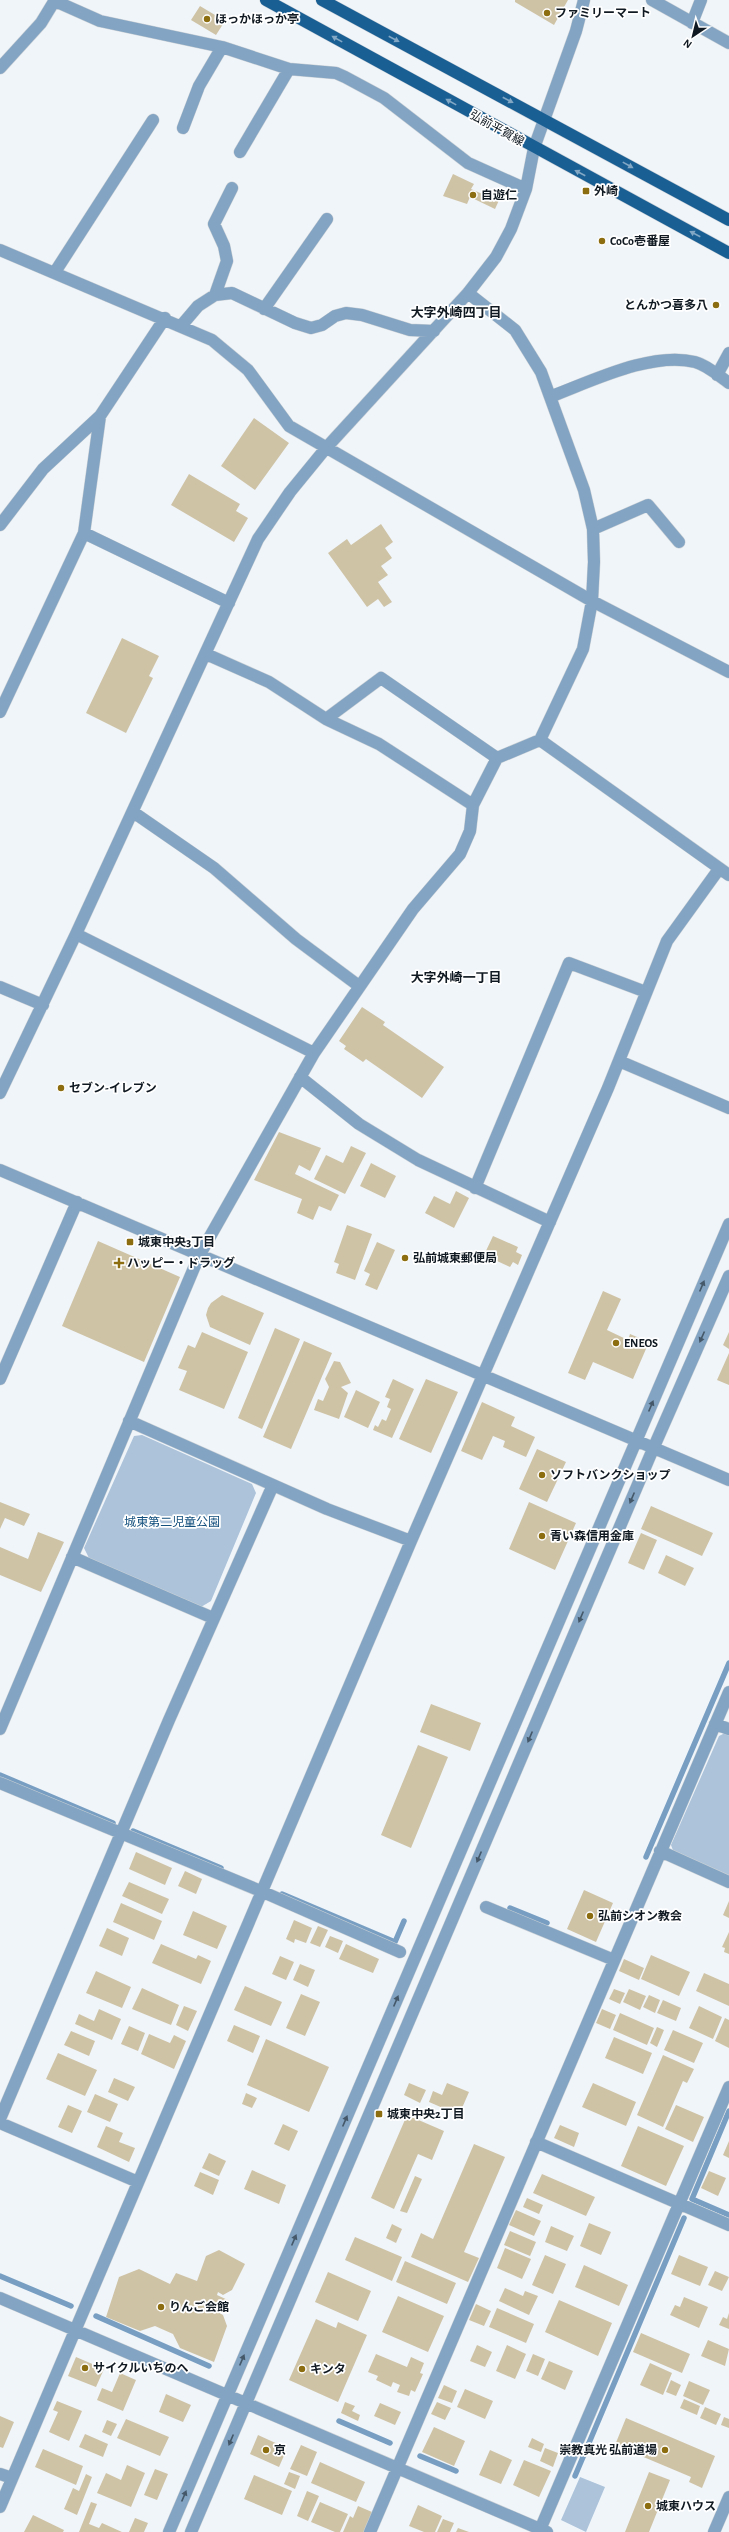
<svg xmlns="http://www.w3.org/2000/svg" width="729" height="2532" font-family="'Alegreya Sans','Noto Sans JP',sans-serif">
  <rect width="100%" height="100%" fill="#f0f5fa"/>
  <path fill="#acc3da" d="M142 1435 252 1484 256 1493 211 1601 201 1607 89 1558 84 1548 134 1436Z
    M725 1733 729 1734V1876L674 1853 671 1845 719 1736Z
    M580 2477 605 2487 586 2532 561 2520Z"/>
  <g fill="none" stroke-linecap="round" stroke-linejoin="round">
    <path stroke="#789fc2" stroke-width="5.5" d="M0 1775 113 1823
      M133 1831 221 1868
      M646 1857 729 1663
      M282 1894 395 1942 404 1921
      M510 1908 547 1923
      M729 2111 692 2199 729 2215
      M0 2276 71 2306
      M96 2316 209 2366
      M339 2421 390 2443
      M420 2456 456 2471
      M575 2476 684 2218"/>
  </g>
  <path fill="#cfc3a6" d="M515 0H568L554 25 515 2Z
    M200 6 225 21 216 35 191 20Z
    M453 174 474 184 471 189 487 196 490 191 501 196 495 209 470 197 467 204 443 196Z
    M254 418 289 443 255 490 221 466Z
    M189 474 240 504 236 511 248 518 234 542 171 505Z
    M381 524 393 542 385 548 392 558 381 566 388 575 378 582 392 602 384 607 378 599 367 607 328 553 347 539 351 545Z
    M122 638 159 656 149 676 153 678 126 733 86 713Z
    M362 1007 385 1022 383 1025 444 1067 422 1098 366 1059 363 1062 344 1049 346 1046 339 1041Z
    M279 1132 321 1148 310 1171 299 1165 295 1174 339 1195 331 1211 319 1206 313 1220 297 1213 302 1199 254 1180Z
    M351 1146 366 1153 345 1194 314 1179 326 1155 343 1163Z
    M371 1163 396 1176 385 1198 360 1186Z
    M456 1191 469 1198 454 1228 425 1213 434 1196 450 1204Z
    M347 1225 372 1234 355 1280 336 1273 339 1264 334 1262Z
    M493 1236 518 1247 516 1252 522 1255 518 1265 513 1262 510 1267 484 1255Z
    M98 1241 180 1277 144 1362 62 1326Z
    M377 1242 395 1250 377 1290 365 1285 370 1274 364 1271Z
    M603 1291 621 1299 607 1330 628 1340 630 1334 649 1342 633 1379 593 1362 585 1380 568 1373Z
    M222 1295 264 1313 250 1345 210 1327 206 1315 208 1308 211 1303Z
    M275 1328 300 1339 262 1429 238 1418Z
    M202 1332 248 1352 224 1409 179 1390 187 1371 178 1368 188 1345 195 1348Z
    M729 1332V1349L723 1345Z
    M304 1341 332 1353 291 1449 263 1437Z
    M729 1353V1385L717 1380Z
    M334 1361 340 1362 351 1383 341 1387 348 1393 339 1419 314 1410 318 1399 323 1401 329 1387 325 1379Z
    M393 1379 414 1389 392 1438 373 1430 375 1425 378 1427 382 1419 386 1421 391 1409 387 1407 390 1399 385 1397Z
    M426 1379 458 1392 431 1453 399 1439Z
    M356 1390 380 1402 368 1428 344 1417Z
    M482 1402 515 1417 511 1426 535 1437 526 1457 503 1447 505 1441 493 1436 482 1460 461 1451Z
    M537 1449 566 1462 547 1502 519 1489Z
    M0 1502 30 1514 24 1526 5 1518 0 1529Z
    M529 1502 576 1523 555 1570 509 1549Z
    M651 1506 713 1533 702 1556 641 1529Z
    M38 1532 64 1542 41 1592 0 1575V1547L28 1559Z
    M641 1533 657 1540 644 1570 628 1563Z
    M666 1555 694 1568 685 1586 658 1573Z
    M431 1704 481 1723 470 1751 420 1732Z
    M418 1745 448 1757 411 1848 381 1835Z
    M136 1852 172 1868 165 1885 129 1869Z
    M185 1871 202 1879 196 1894 178 1886Z
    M129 1882 169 1899 162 1914 122 1896Z
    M584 1890 613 1903 596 1942 567 1929Z
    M729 1901V1918L723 1915Z
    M121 1903 162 1921 154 1940 113 1922Z
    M193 1911 227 1926 217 1949 183 1935Z
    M294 1920 312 1928 306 1943 295 1939 294 1943 286 1939Z
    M318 1926 328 1930 320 1947 310 1943Z
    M107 1928 129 1938 122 1956 99 1946Z
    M729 1932V1954L724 1952 725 1948 722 1947Z
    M330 1936 343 1941 338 1953 325 1947Z
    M161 1944 196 1959 198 1955 211 1961 201 1984 152 1963Z
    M346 1944 379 1959 373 1973 339 1959Z
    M651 1955 690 1972 679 1996 641 1979Z
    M280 1956 294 1962 286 1980 272 1974Z
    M624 1959 644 1968 639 1980 619 1971Z
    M300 1964 315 1970 308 1987 293 1980Z
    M96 1971 131 1987 122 2008 86 1993Z
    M704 1973 729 1984V2006L696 1991Z
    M245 1986 282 2002 271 2026 234 2010Z
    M142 1988 179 2005 171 2025 132 2009Z
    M614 1989 625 1993 620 2004 609 1999Z
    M629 1989 646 1996 640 2010 623 2002Z
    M301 1994 320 2002 305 2036 286 2028Z
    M649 1995 660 2000 655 2013 643 2007Z
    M663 2000 681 2008 676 2021 657 2013Z
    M184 2006 197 2011 188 2031 176 2025Z
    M699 2006 722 2017 713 2039 689 2028Z
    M99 2009 121 2019 112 2040 75 2024 79 2014 94 2021Z
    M602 2009 616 2015 610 2029 596 2023Z
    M620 2013 654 2028 647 2045 613 2030Z
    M725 2018 729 2020V2048L715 2041Z
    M234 2025 260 2036 253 2053 227 2041Z
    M129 2026 145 2033 138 2051 121 2044Z
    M657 2027 664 2030 657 2047 650 2043Z
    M673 2030 703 2043 694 2063 664 2050Z
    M71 2031 95 2041 89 2056 64 2045Z
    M149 2034 170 2043 174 2035 186 2041 174 2069 141 2054Z
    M614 2037 652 2053 643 2074 605 2058Z
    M266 2039 329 2067 309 2112 247 2085Z
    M58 2053 97 2070 85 2096 46 2079Z
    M663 2055 694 2069 687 2083 683 2081 663 2127 637 2115Z
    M114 2078 135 2087 128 2101 108 2092Z
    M409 2083 426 2090 420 2103 404 2095Z
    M447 2083 469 2092 459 2115 429 2102 433 2091 442 2095Z
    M593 2083 636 2102 626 2126 582 2107Z
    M246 2093 257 2098 252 2108 242 2104Z
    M95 2094 118 2104 110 2122 87 2112Z
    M68 2105 82 2111 72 2133 58 2127Z
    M676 2105 704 2117 693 2142 665 2129Z
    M407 2115 444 2131 432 2160 418 2154 394 2209 371 2198Z
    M283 2124 298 2131 289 2151 274 2144Z
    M560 2125 579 2133 574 2147 554 2138Z
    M106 2126 123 2133 119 2142 135 2148 129 2162 97 2147Z
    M638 2126 684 2146 666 2186 621 2166Z
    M729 2141V2158L723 2155Z
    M474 2144 505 2157 464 2252 479 2258 468 2282 411 2257 421 2233 433 2239Z
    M209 2153 226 2161 219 2176 202 2168Z
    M252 2170 286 2185 279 2204 244 2189Z
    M709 2171 726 2178 718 2196 701 2188Z
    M200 2172 219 2180 213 2195 194 2186Z
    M542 2174 595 2197 586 2216 533 2193Z
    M415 2176 422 2179 407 2213 400 2211Z
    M527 2198 543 2205 539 2214 523 2207Z
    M516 2210 541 2221 534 2236 509 2225Z
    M589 2223 611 2232 601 2255 580 2246Z
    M392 2224 402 2229 396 2243 386 2238Z
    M551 2226 574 2236 567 2251 545 2242Z
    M510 2231 536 2242 530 2256 504 2245Z
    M355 2237 402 2257 392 2281 345 2260Z
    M505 2248 531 2259 522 2279 497 2268Z
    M219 2250 245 2264 232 2290 223 2295 218 2292 217 2295 230 2301 225 2310 214 2306 212 2309 223 2315 227 2326 214 2362 180 2348 173 2334 155 2326 140 2331 106 2317 119 2277 139 2269 170 2284 176 2273 197 2281 206 2256Z
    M545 2255 566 2264 553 2294 532 2285Z
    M679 2255 708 2267 700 2286 671 2274Z
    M405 2261 456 2283 447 2304 396 2282Z
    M584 2265 628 2285 619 2306 575 2287Z
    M715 2271 729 2277 722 2291 708 2285Z
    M328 2272 371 2291 358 2321 315 2302Z
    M505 2288 523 2296 525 2291 538 2296 529 2315 499 2301Z
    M398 2296 444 2316 428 2352 382 2332Z
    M684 2297 708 2307 699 2328 670 2315 675 2305 680 2307Z
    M559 2300 612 2323 598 2356 545 2332Z
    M476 2304 491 2311 484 2326 469 2320Z
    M497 2308 534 2324 526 2343 489 2327Z
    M729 2313V2329L719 2325 723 2317 727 2319Z
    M316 2319 336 2328 338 2322 367 2335 338 2402 289 2380Z
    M641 2333 690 2354 682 2373 633 2352Z
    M708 2340 729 2349 725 2366 701 2356Z
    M477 2345 492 2352 485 2367 470 2361Z
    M507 2345 526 2354 515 2379 496 2371Z
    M376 2354 407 2367 411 2357 424 2363 420 2373 423 2374 415 2392 411 2390 409 2396 397 2392 400 2385 393 2382 391 2387 376 2380 378 2376 368 2372Z
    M533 2354 545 2359 538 2376 526 2371Z
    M76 2357 104 2369 96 2387 68 2376Z
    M549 2361 573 2371 565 2390 541 2379Z
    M650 2363 672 2373 663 2395 640 2385Z
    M120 2373 136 2380 123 2411 97 2400 102 2388 112 2392Z
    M671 2380 681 2385 676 2396 666 2392Z
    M689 2381 710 2390 703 2405 683 2396Z
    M444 2385 457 2391 452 2403 438 2398Z
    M465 2389 493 2401 485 2419 457 2407Z
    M166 2394 191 2405 183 2422 159 2412Z
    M684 2399 700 2406 697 2415 680 2408Z
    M57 2401 82 2411 69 2441 49 2432 58 2412 53 2410Z
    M345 2402 355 2406 352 2411 360 2415 358 2421 341 2413Z
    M437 2402 451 2408 445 2420 431 2414Z
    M380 2403 401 2412 395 2425 374 2416Z
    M705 2407 721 2414 716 2425 700 2418Z
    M0 2416 14 2422 3 2448 0 2447Z
    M724 2417 729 2419V2428L721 2425Z
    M626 2418 715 2456 702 2488 689 2482 691 2477 615 2445Z
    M126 2419 169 2437 160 2456 117 2438Z
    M107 2420 117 2424 111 2436 102 2432Z
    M434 2427 465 2441 454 2466 422 2452Z
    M85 2434 108 2444 103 2457 79 2447Z
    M258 2435 280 2445 279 2448 286 2451 279 2467 250 2454Z
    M532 2438 544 2444 541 2452 528 2447Z
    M301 2445 317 2452 307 2476 290 2469Z
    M545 2448 558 2453 553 2467 540 2461Z
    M43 2449 83 2466 76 2485 35 2467Z
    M490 2450 512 2460 501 2484 479 2475Z
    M524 2460 551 2471 539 2497 513 2485Z
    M320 2462 365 2482 356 2502 311 2483Z
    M127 2465 145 2473 131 2507 97 2493 106 2473 121 2480Z
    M155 2469 168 2474 157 2500 144 2495Z
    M289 2472 300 2476 295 2489 284 2484Z
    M649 2472 670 2480 649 2532H625Z
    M86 2474 92 2477 77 2515 64 2509 73 2488 79 2491Z
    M254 2475 292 2491 282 2515 244 2499Z
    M307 2491 319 2496 308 2521 297 2516Z
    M91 2502 97 2504 89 2524 99 2528 102 2523 122 2532H79Z
    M320 2502 348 2514 340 2532H335L311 2522Z
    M418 2505 442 2516 435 2532H424L409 2526Z
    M358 2506 372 2512 364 2532H343L350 2516 353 2518Z
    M33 2515 64 2530 63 2532H24Z
    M135 2518 148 2523 144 2532H129Z
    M443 2519 454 2523 450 2532H437Z
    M458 2528 469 2532H456Z"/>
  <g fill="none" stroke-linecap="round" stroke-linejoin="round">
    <defs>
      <path id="minor" d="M652 0 729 43
        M55 1 100 21 222 47 289 69 336 73 345 77 384 98 468 163 526 189
        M692 23 701 0
        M0 68 41 23 55 0
        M183 128 199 86 222 47
        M240 152 289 69
        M0 250 212 340 248 370 289 426 592 601 729 672
        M55 272 153 120
        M215 295 227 261 224 246 214 224 232 188
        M264 309 327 219
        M181 326 198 306 215 295 232 293 295 323 311 328 322 325 335 316 346 313 362 315 410 330 434 331
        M717 375 729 353
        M552 396C592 381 652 351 695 362 707 365 719 376 729 383
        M0 525 43 469 100 416 165 318
        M593 529 648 505 679 542
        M84 533 229 603
        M206 654 269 682 326 719 381 678 497 758
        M0 712 84 533 100 416
        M326 719 379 744 473 805
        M540 740 729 875
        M133 812 214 868 296 939 359 986
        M76 934 314 1053
        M0 987 43 1005
        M619 1061 729 1108
        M300 1077 359 1124 418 1160 550 1222
        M0 1093 76 934 258 539 290 492 326 448 468 293 496 257 511 229 526 189 534 148 576 31 584 0
        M0 1170 729 1480
        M475 1188 569 963 646 992
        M0 1379 77 1202
        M129 1421 327 1509 411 1541
        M72 1557 213 1618
        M715 1724 729 1729
        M0 1729 199 1256 314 1053 413 909 460 854 470 831 473 805 497 758 540 740 583 649 592 601 594 562 593 529 584 490 541 372 515 330 468 293
        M0 1783 263 1892 400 1952
        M660 1851 729 1882
        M486 1907 614 1960
        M0 2119 169 1720 273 1485
        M0 2123 138 2182
        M536 2142 729 2225
        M0 2298 547 2532
        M0 2474 12 2478
        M0 2507 411 1541 608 1088 667 941 719 869
        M169 2532 729 1224
        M191 2532 653 1449 729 1276
        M370 2532 729 1692
        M539 2532 729 2087
        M714 2532 729 2497"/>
      <path id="major" d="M266 0 729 253
        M322 0 729 220"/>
    </defs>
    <use href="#minor" stroke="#ccd2d7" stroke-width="13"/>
    <use href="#major" stroke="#ccd2d7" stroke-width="13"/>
    <use href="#minor" stroke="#83a4c2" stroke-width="12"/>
    <use href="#major" stroke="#1a5f94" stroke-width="12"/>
  </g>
  <defs><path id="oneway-solid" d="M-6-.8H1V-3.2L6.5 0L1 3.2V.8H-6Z"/></defs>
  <g fill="#81a7c4">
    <use href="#oneway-solid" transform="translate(337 39) rotate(-151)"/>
    <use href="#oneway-solid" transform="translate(394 39) rotate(28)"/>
    <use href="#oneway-solid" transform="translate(508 100) rotate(28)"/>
    <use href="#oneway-solid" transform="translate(451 102) rotate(-151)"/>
    <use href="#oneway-solid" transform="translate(628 165) rotate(29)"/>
    <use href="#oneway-solid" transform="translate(580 173) rotate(-152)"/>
    <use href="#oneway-solid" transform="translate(695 234) rotate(-152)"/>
  </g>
  <g fill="#445869">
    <use href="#oneway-solid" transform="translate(702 1286) rotate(-67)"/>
    <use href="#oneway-solid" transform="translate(702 1337) rotate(114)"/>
    <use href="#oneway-solid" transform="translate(651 1406) rotate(-67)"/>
    <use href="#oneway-solid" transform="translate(632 1498) rotate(113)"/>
    <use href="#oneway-solid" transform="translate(581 1617) rotate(113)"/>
    <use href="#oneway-solid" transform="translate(530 1737) rotate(113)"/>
    <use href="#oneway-solid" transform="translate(479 1857) rotate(113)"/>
    <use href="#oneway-solid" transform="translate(396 2001) rotate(-67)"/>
    <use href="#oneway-solid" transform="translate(345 2121) rotate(-67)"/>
    <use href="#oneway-solid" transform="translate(294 2240) rotate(-67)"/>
    <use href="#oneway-solid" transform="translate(242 2360) rotate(-67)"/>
    <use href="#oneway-solid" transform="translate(231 2440) rotate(113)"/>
    <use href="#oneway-solid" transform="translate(184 2496) rotate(-67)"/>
  </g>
  <g fill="#8c6e10" stroke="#fff" stroke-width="1.5">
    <circle cx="547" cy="13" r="4"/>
    <circle cx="207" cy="19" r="4"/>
    <rect x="582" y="187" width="8" height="8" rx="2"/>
    <circle cx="473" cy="195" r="4"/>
    <circle cx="602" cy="241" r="4"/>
    <circle cx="716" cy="305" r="4"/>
    <circle cx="61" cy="1088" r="4"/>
    <rect x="126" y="1238" width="8" height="8" rx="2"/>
    <circle cx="405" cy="1258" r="4"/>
    <path d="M117 1257h4v4h4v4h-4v4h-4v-4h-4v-4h4z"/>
    <circle cx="616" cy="1343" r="4"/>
    <circle cx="542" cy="1475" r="4"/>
    <circle cx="542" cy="1536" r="4"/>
    <circle cx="590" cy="1916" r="4"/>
    <rect x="375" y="2110" width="8" height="8" rx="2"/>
    <circle cx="161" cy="2307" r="4"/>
    <circle cx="85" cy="2368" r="4"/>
    <circle cx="302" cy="2369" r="4"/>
    <circle cx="266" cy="2450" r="4"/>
    <circle cx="665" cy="2450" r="4"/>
    <circle cx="648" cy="2506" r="4"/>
  </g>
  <g text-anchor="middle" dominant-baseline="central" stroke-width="3.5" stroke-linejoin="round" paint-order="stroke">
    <g font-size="12" font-weight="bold" fill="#101921" stroke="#fff" text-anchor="start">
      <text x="555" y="13">ファミリーマート</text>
      <text x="215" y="19">ほっかほっか亭</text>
      <text x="594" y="191">外崎</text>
      <text x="481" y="195">自遊仁</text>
      <text x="610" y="241">CoCo壱番屋</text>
      <text x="708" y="305" text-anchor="end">とんかつ喜多八</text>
      <text x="69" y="1088">セブン-イレブン</text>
      <text x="138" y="1242">城東中央3丁目</text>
      <text x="413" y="1258">弘前城東郵便局</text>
      <text x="127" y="1263">ハッピー・ドラッグ</text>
      <text x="624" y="1343">ENEOS</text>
      <text x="550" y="1475">ソフトバンクショップ</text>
      <text x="550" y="1536">青い森信用金庫</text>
      <text x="598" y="1916">弘前シオン教会</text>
      <text x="387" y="2114">城東中央2丁目</text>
      <text x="169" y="2307">りんご会館</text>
      <text x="93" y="2368">サイクルいちのへ</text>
      <text x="310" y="2369">キンタ</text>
      <text x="274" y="2450">京</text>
      <text x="657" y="2450" text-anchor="end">崇教真光 弘前道場</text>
      <text x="656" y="2506">城東ハウス</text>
    </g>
    <g font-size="12" fill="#101921" stroke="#fff">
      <text transform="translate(497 128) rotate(29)">弘前平賀線</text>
    </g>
    <g font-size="12" fill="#124f7d" stroke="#fff">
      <text x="172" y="1522">城東第二児童公園</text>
    </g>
    <g font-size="13" font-weight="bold" fill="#101921" stroke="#fff">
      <text x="456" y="313">大字外崎四丁目</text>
      <text x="456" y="978">大字外崎一丁目</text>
    </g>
  </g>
  <g transform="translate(693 36) rotate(215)" stroke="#ffffff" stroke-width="3" paint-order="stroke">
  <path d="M0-3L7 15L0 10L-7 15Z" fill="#101921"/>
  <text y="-6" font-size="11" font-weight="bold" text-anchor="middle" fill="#101921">N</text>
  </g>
</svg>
